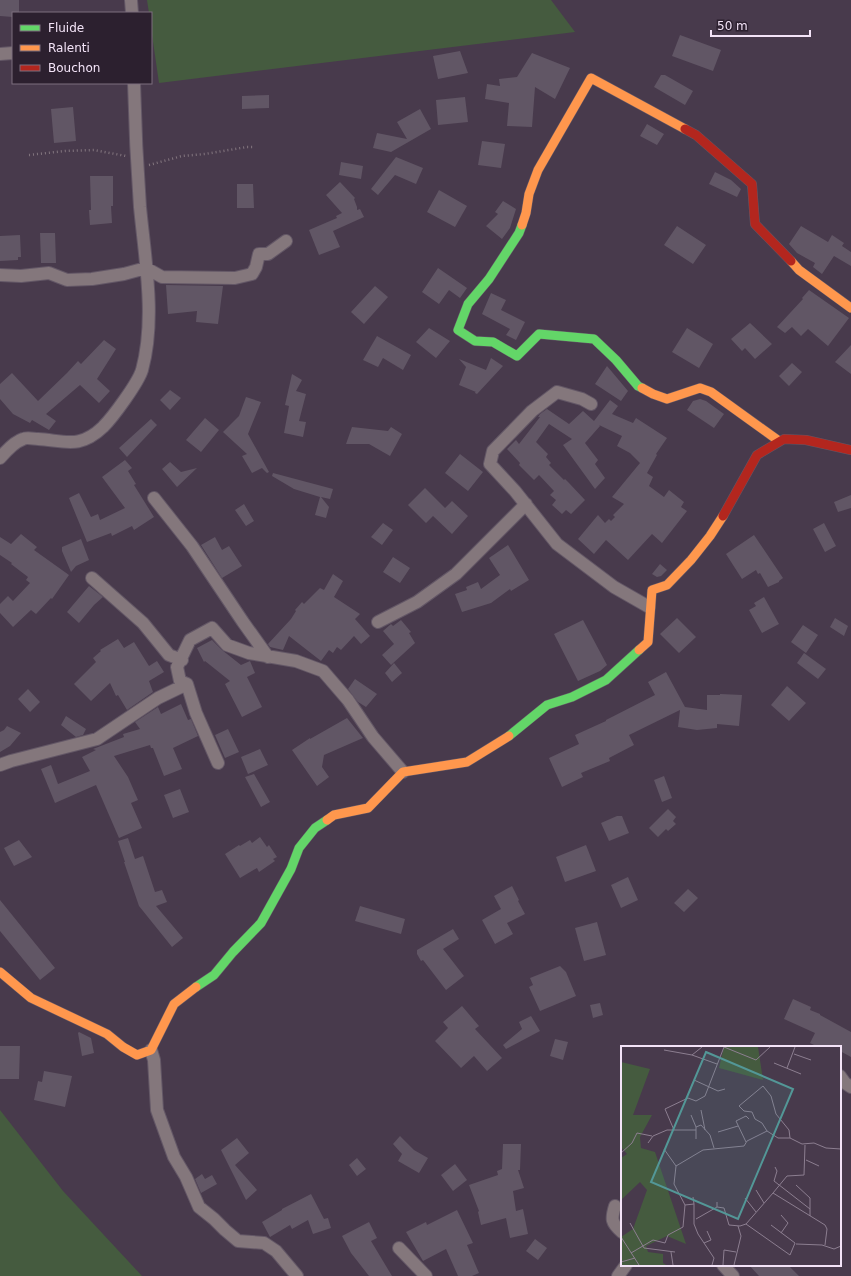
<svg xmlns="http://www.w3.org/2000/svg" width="851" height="1276" font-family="'DejaVu Sans',sans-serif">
  <rect width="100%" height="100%" fill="#483a4c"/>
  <path fill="#455b3f" d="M147 0H551L575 32 159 83 151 28V13H149Z
    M0 1110 63 1191 142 1276H0Z"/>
  <path fill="#615665" d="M0 0H19V13H13V17L0 16Z
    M680 35 721 50 713 71 672 56Z
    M460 51 468 73 438 79 433 56Z
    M532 53 570 68 555 99 535 87 532 127 507 126 509 103 485 99 487 84 500 86 499 79 517 77Z
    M661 75H665L693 91 685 105 654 87Z
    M269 95V108L242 109V96Z
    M465 97 468 122 438 125 436 100Z
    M73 107 76 141 54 143 51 109Z
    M420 109 431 129 391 152 373 148 377 133 407 139 397 122Z
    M647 124 664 134 657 145 640 136Z
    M482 141 505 144 501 168 478 165Z
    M396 157 423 168 416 184 395 175 378 195 371 189Z
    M341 162 363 166 361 179 339 175Z
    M715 172 731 180 741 189 737 197 709 184Z
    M90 176H113V206H111L112 223 90 225 89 210H91Z
    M340 182 355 198 354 199 357 207V210L360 209 364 217 333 231 340 247 319 255 309 230 337 218 336 216 342 213 326 195Z
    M237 184H253L254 208H237Z
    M439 190 467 206 455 227 427 212Z
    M503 201 516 209 510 228 502 239 486 226 498 214 495 212Z
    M677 226 706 245 693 264 664 245Z
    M801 226 828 242 832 235 844 243 842 246 851 252V266L834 256 822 274 813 267 815 263 797 253 789 244Z
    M40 233H55L56 263H41Z
    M20 235 21 257H18V260L0 261V236Z
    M438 268 467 288 460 298 449 290 439 304 422 292Z
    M166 285 223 286 218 324 196 322 197 311 168 314Z
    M375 286 388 297 364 324 351 312Z
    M809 290 849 318 828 346 808 329 801 336 792 327 785 333 777 327 803 299 802 298Z
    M491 293 506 300 501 310 525 322 516 340 506 335 510 329 482 314Z
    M750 323 772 344 755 359 745 348 742 351 731 339Z
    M429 328 450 341 436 358 416 342Z
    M687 328 713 344 699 368 672 352Z
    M377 336 411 355 403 370 383 358 378 367 363 360Z
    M104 340 116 349 97 379 110 391 99 403 80 385 46 414 56 421 49 430 32 420 30 423 13 414 0 399V384L12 373 38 401 67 373 78 361 81 364Z
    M851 345V374L835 362Z
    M491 358 503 366 477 394 475 393 480 380 476 392 459 385 466 367 459 359 486 370Z
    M792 363 802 372 789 386 779 376Z
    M607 366 628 391 621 401 595 384Z
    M292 374 302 380 296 391 306 394 299 421 306 422 303 437 284 433 289 406 285 405Z
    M170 390 181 398 170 410 160 400Z
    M246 397 261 402 248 434 269 472 267 473 262 468 252 473 242 456 247 454 223 432 239 416Z
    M700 399 706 401 724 414 714 428 687 410 693 401Z
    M610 400 618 406 612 414 633 423 636 418 667 438 656 454 657 455 647 473 653 477 649 486 664 497 669 490 684 502 681 507 687 511 662 543 652 534 628 560 606 540 594 554 578 539 598 515 605 523 609 519 611 521 615 517 613 515 624 504 612 497 640 463 630 453 617 446 622 436 599 425 600 426 585 443 598 460 595 464 605 478 595 489 563 445 572 439 549 424 536 442 548 454 546 457 551 463 549 465 564 480 565 479 569 483 585 500 571 514 566 510 562 514 552 505 556 500 550 495 554 491 539 475 534 480 519 465 520 463 507 449 516 440 519 444 540 417H538L540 414 547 409 569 424 583 411 594 421Z
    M205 418 219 430 201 452 186 440Z
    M151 419 157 425 127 457 119 448Z
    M352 427 388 431 391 427 402 434 390 456 369 444H346Z
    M460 454 483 472 468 491 445 473Z
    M125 460 132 468 128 471 136 484 134 485 154 517 134 530 132 526 112 536 111 533 87 542 69 498 79 493 91 517 98 514 100 520 125 508 102 477Z
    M170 462 181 472 197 468 177 487 162 469Z
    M273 473 333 489 330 499 321 497 329 507 326 518 315 515 320 497 294 489 272 476Z
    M425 488 445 508 452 501 468 516 452 534 433 516 426 523 408 505Z
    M851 495V508L838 512 834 502Z
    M244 504 254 521 246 526 235 510Z
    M383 523 393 530 382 545 371 537Z
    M824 523 836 546 825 552 813 529Z
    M21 534 37 547 34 550 69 575 52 599 51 598 36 614 31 610 13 627 0 613V604L8 596 13 601 30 583 26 580 28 577 11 564 12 563 0 555V537L11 544Z
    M754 535 783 578 779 581V582L768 587 760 573 758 574 756 570 742 579 726 554Z
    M215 537 222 550 229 546 242 566 222 578 201 545Z
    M81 539 89 560 76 566 71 572 62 551V547Z
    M508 545 529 580 511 591 510 589 491 603 462 612 455 594 467 590 466 587 478 582 481 589 500 575 489 558Z
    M393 557 410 568 400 583 383 572Z
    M660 564 667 570 661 576 657 577 652 574Z
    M333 574 343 581 334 597 360 614 355 619 370 636 361 644 354 636 341 650 337 647 333 653 329 650 321 661 289 636 283 650 270 647 268 644 291 619 296 611 295 610 302 602 304 604 320 588 324 590Z
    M89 586 103 597 94 605 79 623 67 612Z
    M764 597 779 624 762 633 749 610 756 606 754 603Z
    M677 618 696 637 679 653 660 634Z
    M835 618 848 626 844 636 830 627Z
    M401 620 411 632 409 633 415 643 391 665 382 655 394 644 383 631 391 624 393 626Z
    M583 620 607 665 600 671 578 681 554 634Z
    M803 625 818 635 806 653 791 642Z
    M118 639 124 648 134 642 149 666 157 661 164 672 149 681 153 692 127 710 118 695 116 696 110 683 91 701 74 684 96 662 93 658 101 651 100 650Z
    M212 640 222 650 241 665 250 661 255 673 247 677 262 707 242 717 225 684 230 681 205 661 204 662 197 648Z
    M804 653 826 669 818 679 797 663Z
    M394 663 402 673 392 682 385 673Z
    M666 672 685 707 707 710V695H720V694L742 695 739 726 717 724V728L697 730 678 727 680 710 629 735 634 745 609 758 610 761 581 773 583 777 562 787 549 758 579 744 575 735 606 721V720L655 695 648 682Z
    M355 679 377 694 366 707 358 702 348 689Z
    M787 686 806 703 789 721 771 705Z
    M28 689 40 702 30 712 18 699Z
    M181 704 188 720 191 719 198 736 173 748 182 769 164 776 153 748H151L150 745 114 756 128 777 138 800 131 803 142 828 119 838 96 785 55 803 41 769 51 765 58 784 90 771 82 757 96 750 93 749 124 737 123 734 140 729 135 722 158 707 161 714Z
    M66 716 86 729 83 735 76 737 61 725Z
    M347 718 363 738 324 755 322 767 329 777 317 786 292 750 310 738V739Z
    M7 726 21 733 10 746 0 752V732L4 730Z
    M228 729 239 752 225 758 215 735Z
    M260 749 268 765 248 774 241 757Z
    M254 774 270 802 261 807 245 777Z
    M664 776 672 798 662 802 654 780Z
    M180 789 189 812 173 818 164 795Z
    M668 809 676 817 673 821 676 824 668 831 666 829 658 837 649 828Z
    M617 816H622L629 833 609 841 601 823Z
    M260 837 267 847 269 845 277 857 273 859 275 861 259 872 257 868 240 878 225 854 239 845 240 846 250 840 252 843Z
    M128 838 135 859 143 856 155 892 162 890 167 902 156 906 183 938 172 947 139 906 124 862H125L118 841Z
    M19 840 32 857 14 866 4 848Z
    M586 845 596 871 565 882 556 857Z
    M628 877 638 900 621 908 611 885Z
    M512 886 519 900 518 901 525 914 507 923 513 934 495 944 482 920 501 909 494 896Z
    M688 889 698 898 684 912 674 903Z
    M0 900 55 968 40 980 0 931Z
    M360 906 405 919 401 934 355 921Z
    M597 922 606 955 584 961 575 928Z
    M453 929 459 939 443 949 464 976 446 990 423 960 421 961 417 954V950Z
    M560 966 566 972 576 996 540 1011 529 987 533 985 530 978Z
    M793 999 811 1007 810 1010 820 1014V1015L851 1032V1057L840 1051V1047H818L810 1043 815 1033 784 1019Z
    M600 1003 603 1015 593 1018 590 1005Z
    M462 1006 479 1026 475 1029 502 1058 487 1071 474 1056 461 1068 435 1041 448 1028 443 1022Z
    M531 1016 540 1031 506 1049 503 1045 522 1029 519 1022Z
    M79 1032 91 1038 94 1053 82 1056 78 1033Z
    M555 1039 568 1042 563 1060 550 1056Z
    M0 1046H20L19 1079H0Z
    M44 1071 72 1076 65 1107 34 1100 38 1081 42 1082Z
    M400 1136 414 1150 428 1158 419 1173 398 1161 402 1154 393 1144Z
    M237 1138 249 1153 235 1165 257 1190 246 1200 221 1150Z
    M503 1144H521L520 1170H518L524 1188 513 1191 516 1211 523 1209 528 1234 510 1238 506 1218 481 1225 478 1212 479 1211 469 1185 498 1175 497 1171 502 1169Z
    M357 1158 366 1169 357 1176 349 1165Z
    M455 1164 467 1180 453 1191 441 1175Z
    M202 1174 205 1179 212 1175 217 1184 201 1193 195 1179Z
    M311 1194 324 1219 328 1218 331 1228 313 1234 308 1220 292 1229 290 1225 270 1237 262 1222 282 1210V1209Z
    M457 1210 473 1243 467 1245 479 1273 472 1276H458L446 1249 423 1261 406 1232 426 1222 427 1225Z
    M369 1222 377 1238 371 1241 392 1276H369L351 1253 342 1236Z
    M535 1239 547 1248 538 1260 526 1251Z
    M749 1265H788L799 1276H759Z"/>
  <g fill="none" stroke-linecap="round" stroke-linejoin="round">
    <defs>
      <path id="street" d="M131 0 132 13
        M0 54 13 53
        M0 275 21 276 49 273 67 280 92 279 124 274 146 268 162 277 235 278 252 274 256 267 259 254H268L286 241
        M591 404 582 399 557 392 532 411 493 451 490 464 515 491 557 544 614 587 649 607
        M0 458C6 451 14 442 23 439 27 437 34 439 38 439 66 441 80 449 103 427 113 417 138 383 142 370 156 319 145 259 140 207 137 166 135 125 134 83
        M154 498 192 546 243 622 268 657
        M92 578 143 623 169 655 182 660
        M378 622 417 602 456 574 526 504
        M218 763 196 713 187 684 180 681 177 667 190 640 212 628 227 645 249 653 296 661 323 671 348 700 373 737 403 772
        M0 765 11 761 97 739 158 698 187 684
        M151 1050 154 1060 157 1110 174 1157 186 1177 199 1207 214 1219 225 1230 238 1241 264 1243 276 1251 297 1276
        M840 1076 845 1083 851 1087
        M615 1206C611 1219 611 1223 622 1232
        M399 1248 426 1276
        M723 1265 733 1276
        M618 1276 626 1265"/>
      <path id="fast" d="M522 225 519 233 489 279 468 304 458 330 475 341 493 342 517 356 539 334 594 339 616 360 638 386 642 388
        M509 736 547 705 572 697 606 680 639 650
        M196 987 214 975 233 952 261 923 291 869 299 848 315 828 327 820"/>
      <path id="slow" d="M522 225 526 213 529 194 538 170 591 78 685 129
        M791 261 799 270 851 308
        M642 388 653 394 667 399 700 388 711 392 779 441
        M639 650 648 642 652 590 667 585 691 560 710 536 723 516
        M327 820 334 815 368 808 403 772 467 762 509 736
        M0 972 31 998 107 1034 123 1047 137 1055 151 1050 174 1004 196 987"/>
      <path id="jam" d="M685 129 696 135 752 184 755 224 791 261
        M723 516 757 455 784 439 806 440 851 450"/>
    </defs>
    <use href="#street" stroke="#635766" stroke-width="14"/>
    <use href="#fast" stroke="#635766" stroke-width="10"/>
    <use href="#slow" stroke="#635766" stroke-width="10"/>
    <use href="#jam" stroke="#635766" stroke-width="10"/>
    <path stroke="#83767f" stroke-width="2.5" stroke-dasharray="1 3" stroke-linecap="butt" d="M29 155 65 151 94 150 126 156
      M149 165 182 156 205 154 247 147H254"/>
    <use href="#street" stroke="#84777c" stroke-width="12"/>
    <use href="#fast" stroke="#63d668" stroke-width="9"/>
    <use href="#slow" stroke="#ff974d" stroke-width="9"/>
    <use href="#jam" stroke="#b3261e" stroke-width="9"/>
  </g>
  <g transform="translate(621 1046)">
    <rect width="220" height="220" fill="#483a4c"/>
    <path d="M103 1H137L142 34 98 22ZM0 16 29 23 12 69H31L19 91 20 102 34 106 65 198 46 190 25 200 27 206 42 208V217L45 219H0V191L12 183 26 144 19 136 0 154V112L6 108 0 101Z" fill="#455b3f"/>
    <path fill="none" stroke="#8c7e90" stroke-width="1" d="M103 1 135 14 149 1M43 4 71 9 81 1M173 8 190 14M71 9 96 18M153 17 180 28M166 22 174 1M73 34 97 45 104 43M80 64 84 84M70 69 75 81V93M75 81 80 79 89 89 93 102M53 84 44 63 67 52 75 55 84 50 103 1M146 85 141 77 134 73 131 66 123 65 118 60 142 40 150 50 155 68 168 84 169 92M97 86 117 80M125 96 115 75 125 70 128 73M27 97 32 90 46 84H75M184 99 183 129 166 130 152 147 204 179 206 183 204 199M43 103 55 120 82 104 123 100 126 95 146 85 157 92H169L181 98 193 97 205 102 220 103M0 107 11 97 16 87 31 90M185 114 198 120M154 121 156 125 153 135 189 163M175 139 189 152V170M135 144 143 157M124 152 135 166M96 156V161L103 162 108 179 119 180 125 178 152 147M73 158V178L77 188 93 212 91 219M64 159 73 158 72 151M160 169 167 177 160 187M75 173 96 161M9 177 23 202 54 206M125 178 169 209 174 197 150 179M0 191 18 219M83 197 90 194 86 185M175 198 201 199 213 203 220 200M50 206 52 219M10 207 32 194 44 197 47 189 62 181 64 159 53 138 55 120M0 216 14 212M102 219 103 204 115 206M113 219 120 190 117 180"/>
    <path fill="#539797" fill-opacity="0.15" stroke="#539797" stroke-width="2" d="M85 6 172 43 117 173 30 136Z"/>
    <rect width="220" height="220" fill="none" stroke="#f3e3f7" stroke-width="2"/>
  </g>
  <rect x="12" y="12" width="140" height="72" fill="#2c202f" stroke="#7c6e7f"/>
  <rect x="20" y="25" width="20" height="6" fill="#63d668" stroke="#7c6e7f"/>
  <text x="48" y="32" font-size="12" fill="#f3e3f7">Fluide</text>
  <rect x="20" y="45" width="20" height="6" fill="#ff974d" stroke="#7c6e7f"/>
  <text x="48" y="52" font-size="12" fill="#f3e3f7">Ralenti</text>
  <rect x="20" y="65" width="20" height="6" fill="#b3261e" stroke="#7c6e7f"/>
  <text x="48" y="72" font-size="12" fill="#f3e3f7">Bouchon</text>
  <path d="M711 30v6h99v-6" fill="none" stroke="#f3e3f7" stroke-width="2"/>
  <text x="717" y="30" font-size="12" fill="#f3e3f7" stroke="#2c202f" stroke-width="3" paint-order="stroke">50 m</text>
</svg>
